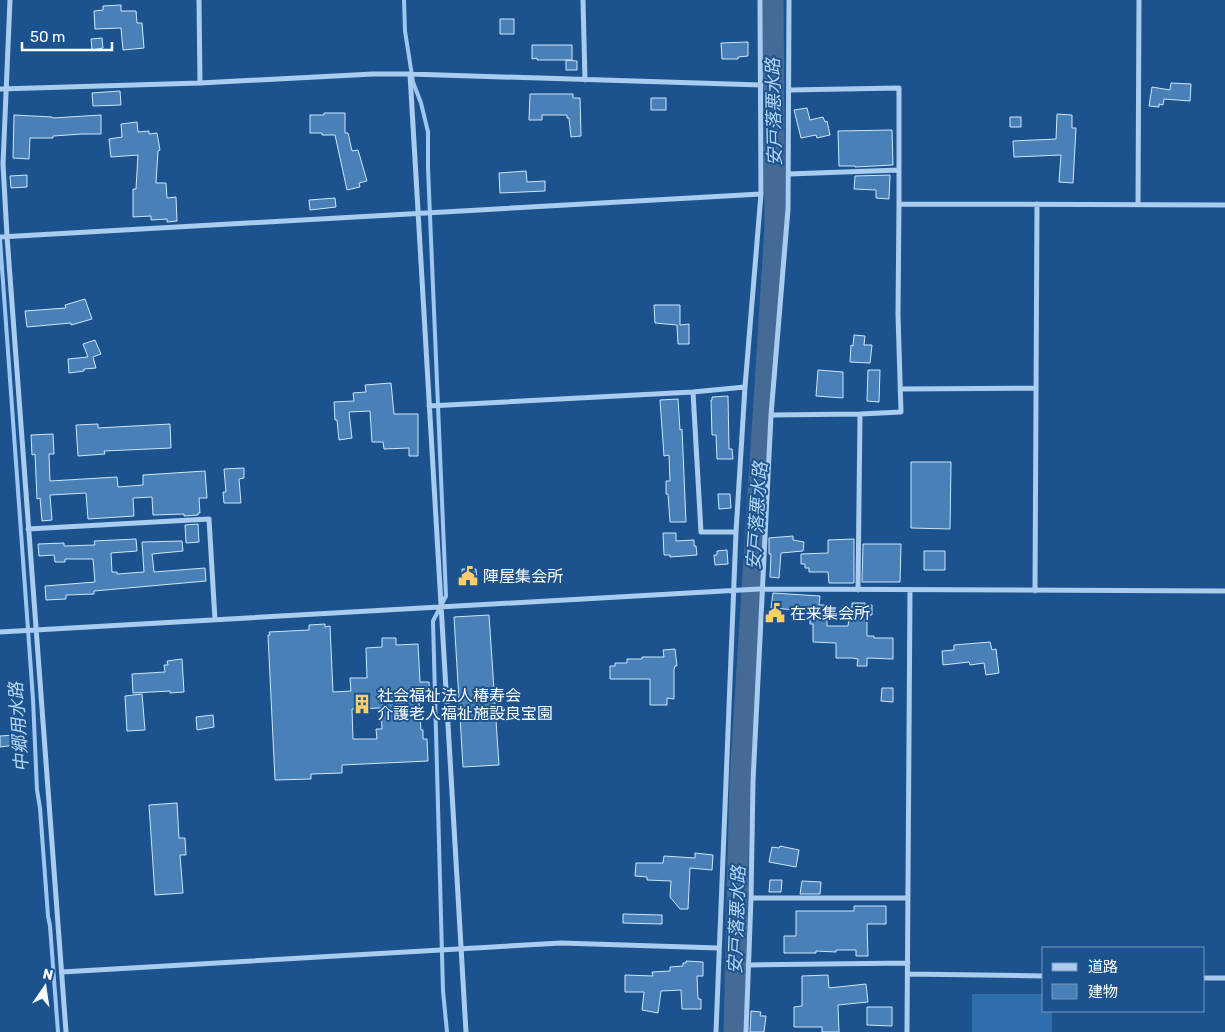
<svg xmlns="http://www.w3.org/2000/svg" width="1225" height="1032" font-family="Rubik,'Noto Sans JP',sans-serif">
  <rect width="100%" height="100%" fill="#1c538f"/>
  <path fill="#2f6ead" d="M972 994H1044V1011H1052V1032H972Z"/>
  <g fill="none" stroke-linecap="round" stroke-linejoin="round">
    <path stroke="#9dc7f0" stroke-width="4" d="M404 0 405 31 413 82 421 103 428 132V168L446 596 433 621 443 991 447 1032
      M0 240 33 699 37 790 40 808 48 916 50 926 58 1032"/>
    <path stroke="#446b96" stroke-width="21" d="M734 1032 740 779 775 228 773 0"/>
  </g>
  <path fill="#4980b8" stroke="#d0e5fa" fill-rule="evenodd" d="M121 5V11H136L137 23H142L144 48 123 50 121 28 95 29 94 11 103 10V6Z
    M500 19H514V34H500Z
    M102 38 103 48 92 50 91 39Z
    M748 42V56L738 57V59H722L721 43Z
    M532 45H572V60H537V58L532 59Z
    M566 60 577 61V70H566Z
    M1171 83 1191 84 1190 101 1164 99 1163 105 1159 104V107L1149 106 1152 87 1170 90Z
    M120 91 121 105 93 106 92 93Z
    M530 94H573V98H580L581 136 571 137 569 118H567V115H542V120H529Z
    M651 98H666V110H651Z
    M807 108 810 120 823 117 825 122 827 121 830 135 817 138 816 135 801 138 794 110Z
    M324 113H345V133H348L352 151 358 150 367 181 359 183 360 187 347 190 335 135H322V133H310V115H324Z
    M1057 114 1072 115V128H1076L1073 183 1059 182 1061 155 1014 157 1013 141 1056 139Z
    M14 115 52 117 53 118 101 115V134H82L53 136V138H30L29 159 13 158Z
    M1010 117H1021V127H1010Z
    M137 122 138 132 149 131V134L157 133 160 150 158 151 156 183H166L167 198 176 197 177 221 167 222V219L151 220V216L133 217V189H136L138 155 111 157 109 139 122 137 121 124Z
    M892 130 893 165 855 167V166H839L838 131Z
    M526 171 527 182 545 181V191L500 193 499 173Z
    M27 175V187L11 188 10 176Z
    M890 175 889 199 876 198V190L854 189 855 176Z
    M335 198 336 207 310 210 309 200Z
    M85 299 92 319 71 325V323L27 327 25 311 66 308 65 305Z
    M654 305H680V325L689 324V344H678L677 325 655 323Z
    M854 335 865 336 864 345H872L870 363 850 362 851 345 853 346Z
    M95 340 101 354 93 357 96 368 84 369V371L69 373 68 359 88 357 83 344Z
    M818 370 843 372V398L816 396Z
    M868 370H880L879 402 867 401Z
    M391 383 394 414H418V456H409V448L384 449 383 442H372L370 411 349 412 352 438 339 440 337 420H335L334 402 354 401 353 393 366 392 365 385Z
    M728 396 729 449H732L733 459H717L716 435H712L711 400H712V397Z
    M678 399 680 430 682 429 686 522H670L668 494H666V481H670L669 455 664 456 660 400Z
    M98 424V428L170 424 171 448 104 451 105 454 78 456 76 425Z
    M53 434 54 454H49L50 481 117 477 118 487 143 485V475L205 471 207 498H199L200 513H198V515L184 516V514L153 515 152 497 133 498 134 516 88 519 86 493 50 495 52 520 42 521 40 498 37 499 35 454 32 455 31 435Z
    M911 462H951L950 529 911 528Z
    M244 468V478L239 479 241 503H224L223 492H226L224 469Z
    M718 494H730L731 508 719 509Z
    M198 524 199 542 186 543 185 525Z
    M663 533H676V541L694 540V546H696L697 555 670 557V555H664Z
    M793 536V540L804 542 803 551 781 553 779 578 770 577 771 554H769V538Z
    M136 539 137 551 111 553 112 572H117V574L144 572 142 542 182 541 183 551 152 554 154 572 205 568 206 581 94 591V594L66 595V599L46 600 45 586 95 582 93 559H65V562H55L54 555 39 556 38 544 64 543V546L95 545 94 541Z
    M854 539V583H829L828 572H809V568H805V564H801V554L828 553V540Z
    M863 544H901L900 582H862Z
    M727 550 728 564 715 565 714 555H717V551Z
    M924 551H945V570H924Z
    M462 569H476L477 581H462Z
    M773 593 820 596 819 605H827V626H848L850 608 852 607V603H865V605H872V615H867V636H874V638H893V659L867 658V666H857L858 659 852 658H836V643L813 642V624H810V611L771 608Z
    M489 615 499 765 463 767 454 617Z
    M325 624V627L330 626 333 692 351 691 350 678H367L366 648 382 647V638H396V645L418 644 420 682H429L430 701 419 702 421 730H423V739H427L428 761 342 765V773L311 774V779L275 780 268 635H270L269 632 309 630V625ZM381 708 382 729H376L377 739H353L352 709Z
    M990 642 992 650 996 649 999 673 986 675 984 663 970 665 969 662 943 665 942 651 954 650V645Z
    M675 649 677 666H675L674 669V699L667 698V705H650V679H610V666H615V663H627V659H642V657H664L663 650Z
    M182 659 184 692 170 693V691L133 693 132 674 165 672 164 665H168L167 661Z
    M882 688H893V702L881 701Z
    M142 694 145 730 127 731 125 696Z
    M213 715 214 727 197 730 196 717Z
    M15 735 16 745 0 747V736Z
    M177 803 179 838H185L186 855H180L183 893 155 895 149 805Z
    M780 846 799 850 796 867 769 862 772 847 779 848Z
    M695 853 713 855 712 870 690 868 688 909H680L670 897 671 881 647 880V877L635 876 636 863H663L664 856 695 858Z
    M770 880H782L781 892H769Z
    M802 881 821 882 820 894H800Z
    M854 906H886V924H867L868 956H856V950H836V952L816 951V953H784V936H796V911H854Z
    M623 914 662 915V924L623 923Z
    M686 961 703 962V976H697L698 999H701V1009H682L681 990 661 991 658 1013 642 1010 644 992H625V975L653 976 652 972 670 971V967L683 966V963H686Z
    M828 975 829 988 866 984 868 1002 838 1005 839 1032H822V1027H794V1007L802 1006V976Z
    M867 1007H892V1026L867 1025Z
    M751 1011 761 1012 760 1016H766L764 1032H750Z"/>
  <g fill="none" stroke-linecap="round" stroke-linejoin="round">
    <path stroke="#ace" stroke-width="5" d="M10 0 3 164 7 236 66 1032
      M583 0 585 80
      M410 74 466 1032
      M200 83 373 74H410L761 85
      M0 89 200 83 199 0
      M790 90 899 88V204
      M789 174 899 170
      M1138 205 1139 0
      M0 237 761 194
      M901 389 1036 388
      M693 392 701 532H736
      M429 406 693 392 745 387
      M771 415 788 209 789 0
      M28 529 209 519 215 620
      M858 590 860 414
      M1035 591 1037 204
      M0 632 759 589 1225 591
      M751 898H908
      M748 965 908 963
      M62 972 561 943 718 948
      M908 974 1044 976
      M1204 978H1225
      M716 1032 736 532 745 387 761 194 760 0
      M746 1032 751 898 753 781 771 415 860 414 901 412 898 315 899 204 1225 205
      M907 1032 910 590"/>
  </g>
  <defs>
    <symbol id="civic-bare" viewBox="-9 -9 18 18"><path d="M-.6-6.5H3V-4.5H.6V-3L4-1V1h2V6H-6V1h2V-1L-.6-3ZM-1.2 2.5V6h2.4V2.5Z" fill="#fecc68" stroke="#1c538f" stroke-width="2.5" paint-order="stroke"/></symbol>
    <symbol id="building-bare" viewBox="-9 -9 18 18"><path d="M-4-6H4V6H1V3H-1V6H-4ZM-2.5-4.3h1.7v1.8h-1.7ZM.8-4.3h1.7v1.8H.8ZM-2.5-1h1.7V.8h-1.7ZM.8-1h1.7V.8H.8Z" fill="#fecc68" stroke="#1c538f" stroke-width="2.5" paint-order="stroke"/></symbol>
  </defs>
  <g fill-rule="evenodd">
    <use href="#civic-bare" x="454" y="562" width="28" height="28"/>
    <use href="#civic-bare" x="761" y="599" width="28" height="28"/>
    <use href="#building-bare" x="348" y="690" width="28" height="28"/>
  </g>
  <g text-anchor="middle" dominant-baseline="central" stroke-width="4" stroke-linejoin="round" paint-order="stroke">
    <g font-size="16" fill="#fff" stroke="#1c538f" text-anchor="start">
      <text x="483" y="576">陣屋集会所</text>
      <text x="790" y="613">在来集会所</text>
      <text x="377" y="695">社会福祉法人椿寿会<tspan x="377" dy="18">介護老人福祉施設良宝園</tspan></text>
    </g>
    <g font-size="18" font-style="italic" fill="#b6d6f5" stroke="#1c538f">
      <text transform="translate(774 112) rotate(-91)">安戸落悪水路</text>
      <text transform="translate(757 516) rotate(-86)">安戸落悪水路</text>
      <text transform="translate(19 727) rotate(-94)">中郷用水路</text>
      <text transform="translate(737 920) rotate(-88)">安戸落悪水路</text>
    </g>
  </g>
  <rect x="1042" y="947" width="162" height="65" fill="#1c538f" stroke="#7798bc"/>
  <rect x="1052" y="963" width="25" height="8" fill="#aaccee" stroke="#7798bc"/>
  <text x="1088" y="972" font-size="15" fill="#ffffff">道路</text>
  <rect x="1052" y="984" width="25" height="15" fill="#4980b8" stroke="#7798bc"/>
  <text x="1088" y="997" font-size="15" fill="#ffffff">建物</text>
  <g transform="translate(45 987) rotate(13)" stroke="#1c538f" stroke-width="4" paint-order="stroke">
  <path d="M0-4L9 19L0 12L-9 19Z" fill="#ffffff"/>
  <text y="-8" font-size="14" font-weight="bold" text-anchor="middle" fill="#ffffff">N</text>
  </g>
  <path d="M22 42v8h90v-8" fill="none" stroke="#ffffff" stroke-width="2.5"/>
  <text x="30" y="42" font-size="15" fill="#ffffff" stroke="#1c538f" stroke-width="4" paint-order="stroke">50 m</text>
</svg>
